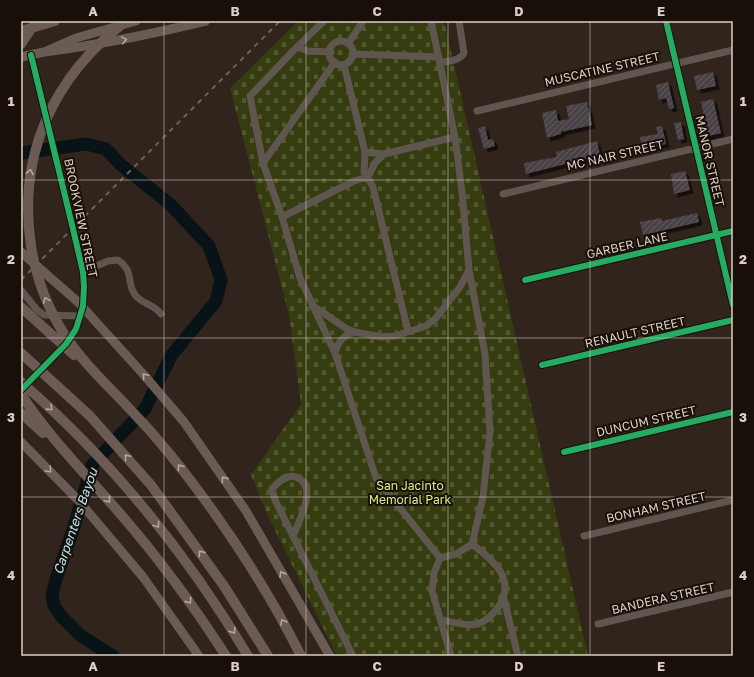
<svg xmlns="http://www.w3.org/2000/svg" width="754" height="677" font-family="'Golos Text',sans-serif">
  <defs>
    <pattern id="cemetery-stones" width="16" height="16" patternUnits="userSpaceOnUse"><rect width="16" height="16" fill="#353c0f"/><path d="M2 7V4a2 2 0 0 1 4 0v3zM10 15v-3a2 2 0 0 1 4 0v3z" fill="#525730"/></pattern>
    <pattern id="building-hatch" width="6" height="6" patternUnits="userSpaceOnUse"><rect width="6" height="6" fill="#4a4346"/><path d="M-1 1l2-2M0 6l6-6M5 7l2-2" fill="none" stroke="#645d5f"/></pattern>
    <filter id="shadow"><feDropShadow dx="3.5" dy="3.5" stdDeviation="0" flood-color="#0009"/></filter>
  </defs>
  <rect width="100%" height="100%" fill="#31241d"/>
  <path fill="url(#cemetery-stones)" d="M298 21H444L588 656H337L267 514 251 475 301 404 289 315 230 88Z"/>
  <g fill="none" stroke-linecap="round" stroke-linejoin="round">
    <path stroke="#081317" stroke-width="13" d="M21 153 86 144 106 149 121 165 171 205 209 246 221 280 216 301 171 356 145 409 92 465 73 530 56 579 52 595 54 606 62 617 81 636 113 656"/>
  </g>
  <path fill="url(#building-hatch)" filter="url(#shadow)" d="M713 72 716 86 697 90 694 76Z
    M668 82 674 108 669 109 666 98 659 100 656 85Z
    M713 99 721 133 704 137 702 130 707 129 701 102Z
    M587 102 592 125 561 132V134L547 138 542 113 556 110 558 121 569 119 566 106Z
    M681 122 684 139 678 140 674 123Z
    M485 126 488 140 493 139 495 146 484 149 478 128Z
    M662 126 666 144 642 149 640 137 658 134 656 127Z
    M597 141 600 155 526 174 524 163 557 157 556 152Z
    M685 171 690 190 674 194 671 174Z
    M697 213 699 222 643 235 640 222 661 218 662 221Z"/>
  <g fill="none" stroke-linecap="round" stroke-linejoin="round">
    <path stroke="#605650" stroke-width="7" d="M666 21 733 305
      M329 53a12 12 0 1 1 24 0a12 12 0 1 1-24 0Z
      M348 44 363 21
      M297 47 324 21
      M352 54 439 57
      M335 62 263 163 282 217 300 278 335 353 376 478 440 558
      M440 63C448 61 460 61 464 53L459 21
      M344 65 365 152 364 172 373 187 408 331
      M477 111 733 50
      M365 152 384 154 455 137
      M263 163 250 96 297 47 308 51 331 52
      M503 194 733 139
      M282 217 354 181 368 177 375 163 384 154
      M83 272 108 261 118 260C136 273 125 283 136 296 143 304 155 305 161 314
      M525 280 733 231
      M21 290 37 310 44 315 81 316
      M316 308 347 329 355 332 381 337 395 336 426 326 436 318 460 287 469 270 462 192 455 137 431 21
      M335 353C338 342 343 335 355 332
      M542 365 733 320
      M22 389 66 344 76 329 83 306 84 287 83 272 73 229 31 55
      M564 452 733 412
      M293 536C299 521 319 485 296 477 286 474 278 482 272 489L275 500 353 656
      M584 536 733 500
      M504 599 518 656
      M442 620C452 622 469 627 478 624 486 621 492 615 497 609 518 580 494 561 472 544
      M598 624 733 592
      M451 656 432 591 434 573 440 558 456 554 472 544 483 497 490 432 485 354 469 270"/>
    <path stroke="#695c55" stroke-width="9" d="M44 52C99 45 152 34 206 21
      M21 57 44 52 76 38 136 21
      M21 252 78 302 144 375 184 422 246 511 330 656
      M21 442 79 501 143 577 199 656"/>
    <path stroke="#6b5b54" stroke-width="10" d="M126 21C54 76 17 154 31 246 36 277 47 307 64 334 84 365 114 391 139 419 154 434 167 451 181 468 226 526 268 590 301 656
      M21 31 55 21
      M21 44 33 26
      M21 307 74 355
      M21 353 90 416 151 485 224 586 268 656
      M21 382C111 460 187 554 248 656
      M21 394C50 439 88 476 123 517 161 561 195 608 226 656
      M21 413 43 433"/>
    <path stroke="#6b625d" stroke-width="2" stroke-dasharray="5 5" stroke-linecap="butt" d="M21 280 280 21"/>
    <defs>
      <path id="cycleway" d="M666 21 733 305
        M525 280 733 231
        M542 365 733 320
        M21 390 66 344 76 329 83 306 84 287 83 272 73 229 31 55
        M564 452 733 412"/>
    </defs>
    <use href="#cycleway" stroke="#190f09" stroke-width="8"/>
    <use href="#cycleway" stroke="#26ab63" stroke-width="6"/>
  </g>
  <defs><path id="oneway-chevron" d="M-2-3.5L2.5 0L-2 3.5" fill="none" stroke-width="1.6" stroke-linecap="round" stroke-linejoin="round"/></defs>
  <g stroke="#b4a69e">
    <use href="#oneway-chevron" transform="translate(124 40) rotate(-10)"/>
    <use href="#oneway-chevron" transform="translate(145 376) rotate(-131)"/>
    <use href="#oneway-chevron" transform="translate(49 470) rotate(47)"/>
    <use href="#oneway-chevron" transform="translate(224 479) rotate(-125)"/>
    <use href="#oneway-chevron" transform="translate(282 574) rotate(-120)"/>
  </g>
  <g stroke="#b5a69d">
    <use href="#oneway-chevron" transform="translate(30 172) rotate(-81)"/>
    <use href="#oneway-chevron" transform="translate(46 300) rotate(-113)"/>
    <use href="#oneway-chevron" transform="translate(50 408) rotate(44)"/>
    <use href="#oneway-chevron" transform="translate(127 457) rotate(-131)"/>
    <use href="#oneway-chevron" transform="translate(180 467) rotate(-128)"/>
    <use href="#oneway-chevron" transform="translate(108 500) rotate(49)"/>
    <use href="#oneway-chevron" transform="translate(157 525) rotate(52)"/>
    <use href="#oneway-chevron" transform="translate(201 553) rotate(-125)"/>
    <use href="#oneway-chevron" transform="translate(189 601) rotate(55)"/>
    <use href="#oneway-chevron" transform="translate(283 622) rotate(-120)"/>
    <use href="#oneway-chevron" transform="translate(233 631) rotate(57)"/>
  </g>
  <path fill="none" stroke="#ddcec5" stroke-width="1" stroke-opacity="0.55" d="M164 21V656M306 21V656M448 21V656M590 21V656M21 180H733M21 338H733M21 497H733"/>
  <g text-anchor="middle" dominant-baseline="central" stroke-width="4" stroke-linejoin="round" paint-order="stroke">
    <g font-size="12" fill="#ddcec5" stroke="#190f09">
      <text transform="translate(602 69) rotate(-13)">MUSCATINE STREET</text>
      <text transform="translate(615 155) rotate(-13)">MC NAIR STREET</text>
      <text transform="translate(710 161) rotate(77)">MANOR STREET</text>
      <text transform="translate(81 218) rotate(78)">BROOKVIEW STREET</text>
      <text transform="translate(627 245) rotate(-13)">GARBER LANE</text>
      <text transform="translate(635 332) rotate(-13)">RENAULT STREET</text>
      <text transform="translate(646 421) rotate(-13)">DUNCUM STREET</text>
      <text transform="translate(656 507) rotate(-13)">BONHAM STREET</text>
      <text transform="translate(663 598) rotate(-13)">BANDERA STREET</text>
    </g>
    <g font-size="12" fill="#d8f280" stroke="#190f09">
      <text x="410" y="485">San Jacinto<tspan x="410" dy="14">Memorial Park</tspan></text>
    </g>
    <g font-size="13" font-style="italic" fill="#b4e6f8" stroke="#190f09">
      <text transform="translate(75 521) rotate(-71)">Carpenters Bayou</text>
    </g>
  </g>
  <rect width="754" height="677" fill="none" stroke="#190f09" stroke-width="44"/>
  <rect x="22" y="22" width="710" height="633" fill="none" stroke="#ddcec5" stroke-width="1.5"/>
  <g font-size="13" text-anchor="middle" font-weight="bold" fill="#ddcec5">
    <text x="93" y="16">A</text>
    <text x="235" y="16">B</text>
    <text x="377" y="16">C</text>
    <text x="519" y="16">D</text>
    <text x="661" y="16">E</text>
    <text x="11" y="106">1</text>
    <text x="743" y="106">1</text>
    <text x="11" y="264">2</text>
    <text x="743" y="264">2</text>
    <text x="11" y="422">3</text>
    <text x="743" y="422">3</text>
    <text x="11" y="580">4</text>
    <text x="743" y="580">4</text>
    <text x="93" y="671">A</text>
    <text x="235" y="671">B</text>
    <text x="377" y="671">C</text>
    <text x="519" y="671">D</text>
    <text x="661" y="671">E</text>
  </g>
</svg>
